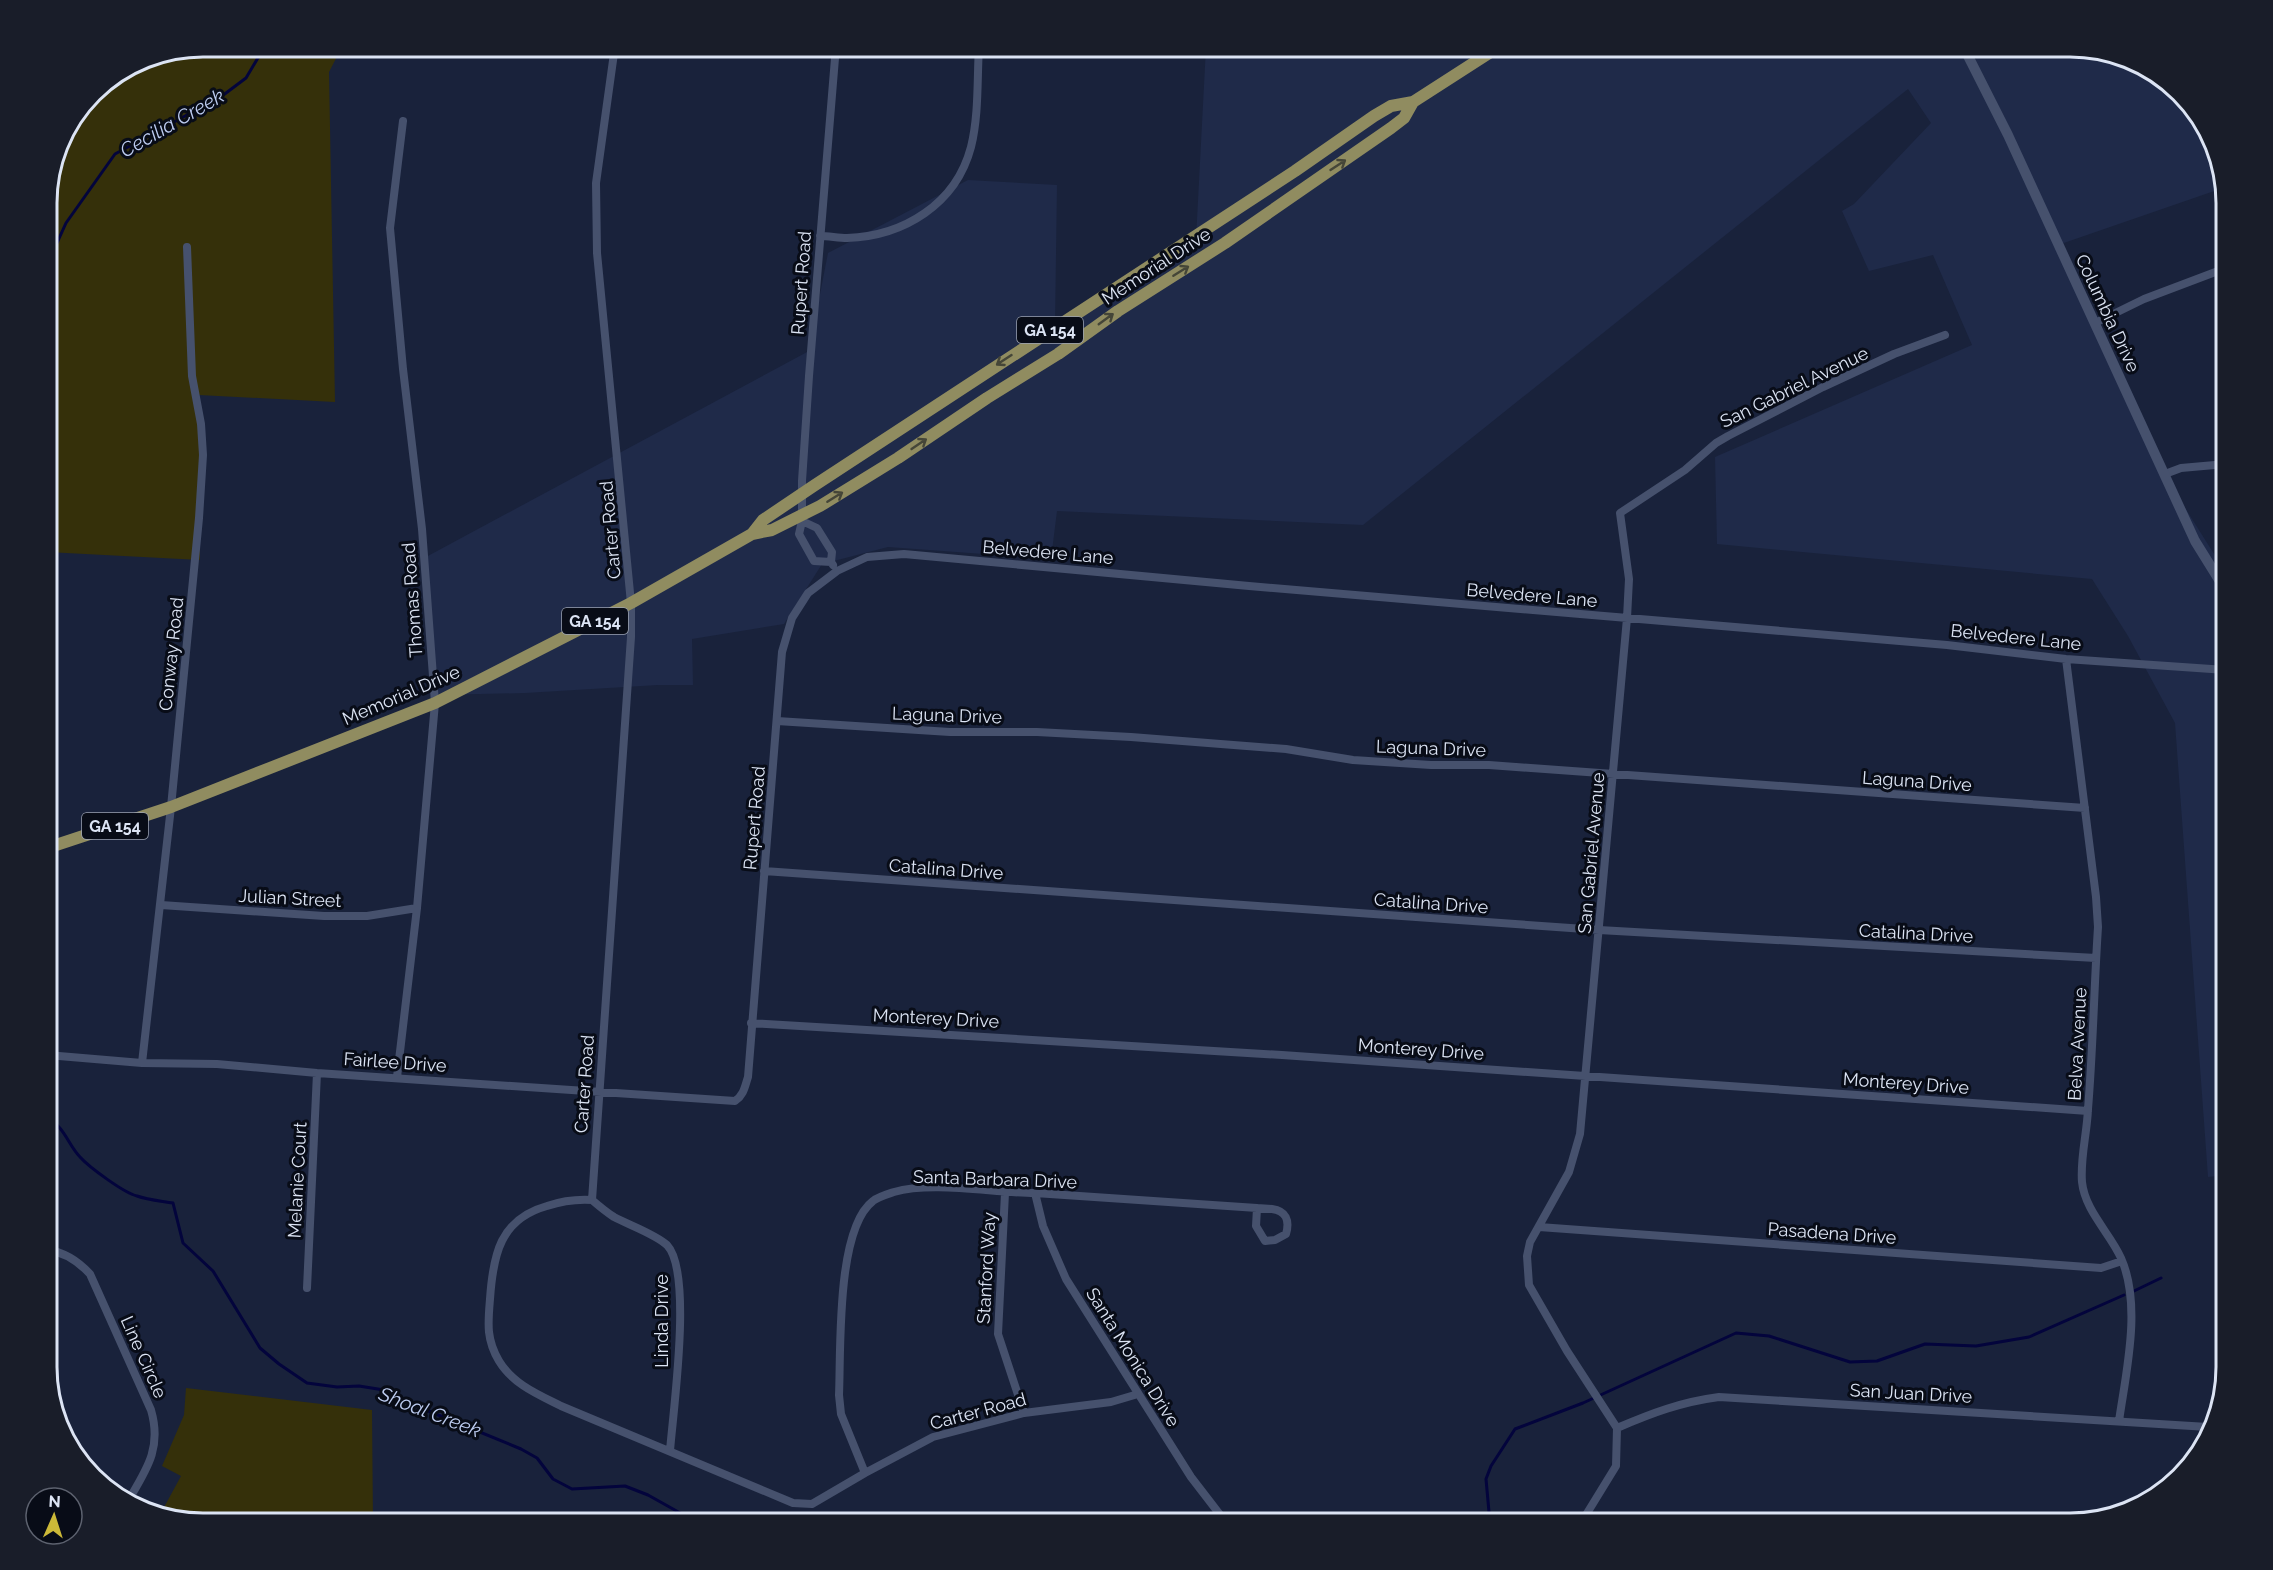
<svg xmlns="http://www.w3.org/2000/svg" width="2273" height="1570" font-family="Raleway,sans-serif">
  <rect width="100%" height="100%" fill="#19223b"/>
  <path fill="#1f2a49" d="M2070 46 2157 73 2206 125 2223 188 2058 245 2160 468 2226 573V1175L2208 1177 2175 723 2128 636 2092 579 1717 544 1715 457 1972 345 1933 255 1869 271 1842 211 1854 204 1931 123 1908 89 1363 525 1057 511 1051 559 888 547 822 564 784 624 692 639 693 685H658L525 693 438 695 426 557 809 351 828 253 968 180 1057 185 1055 325 1196 239 1206 47Z"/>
  <path fill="#35300a" d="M203 47H342L329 72 335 402 199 395 200 560 47 552V193L59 143 92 92 143 58Z
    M186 1388 372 1410 373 1523H203L162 1511 181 1476 162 1466 184 1415Z"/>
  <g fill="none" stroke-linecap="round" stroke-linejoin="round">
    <path stroke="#03043c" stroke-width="3" d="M47 265 66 223 115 154 222 96 246 78 265 46
      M47 1119C64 1125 68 1145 80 1157 89 1167 124 1193 137 1196 148 1200 162 1201 173 1203L183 1243 213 1271 260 1348 279 1364 307 1383 337 1387 359 1386 384 1390 426 1410 521 1449 537 1458 553 1479 572 1489 625 1486 648 1495 698 1523
      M2134 1291 2161 1278
      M1490 1523 1486 1479 1491 1466 1515 1429 1583 1403 1736 1333 1769 1336 1850 1362 1877 1361 1925 1344 1976 1346 2029 1337 2124 1295"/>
    <path stroke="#46516d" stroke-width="8" d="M406 50 407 46
      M820 236C829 236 838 238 847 238 904 236 956 204 971 147 979 115 977 79 979 46
      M2095 323 2144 299 2226 268
      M2165 474 2181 468 2226 464
      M802 521 817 528 832 552 831 562 833 565
      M831 562 814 561 799 534 802 521V481L809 376 836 46
      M2066 659 2096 897 2098 927C2094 988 2093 1049 2088 1109 2087 1134 2080 1158 2082 1182 2085 1211 2110 1233 2121 1258 2142 1305 2126 1372 2119 1421
      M777 721 950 732H1037L1131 737 1286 749 1353 760 1431 765H1489L2085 808
      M764 871 1599 930 2096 958
      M161 905 324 916H367L417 908
      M751 1023 1282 1055 2088 1111
      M47 1055 142 1063 217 1064 317 1073 735 1101C744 1095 745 1086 748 1077L782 652 792 618 808 593 837 571 867 557 904 554 1249 586 1947 645 2066 659 2226 670
      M142 1063 171 807 199 518 203 455 201 424 192 376 187 247
      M397 1077 417 908 435 703 422 529 403 369 390 228 403 121
      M1005 1193 998 1334 1024 1413
      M1035 1193 1043 1226 1066 1279 1191 1477 1221 1516 1230 1523
      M592 1200 631 637V603L597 253 596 183 615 46
      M592 1200C576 1199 562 1201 547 1206 500 1219 493 1255 490 1299 488 1323 486 1339 499 1361 513 1384 537 1394 561 1406L793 1503 812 1504 865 1473 933 1437 1024 1413 1111 1402 1138 1394
      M592 1200C599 1206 606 1212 614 1217 629 1225 655 1234 667 1245 693 1272 673 1411 670 1451
      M1539 1227 2101 1268 2122 1261
      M47 1250C65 1252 78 1261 90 1274L151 1410C162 1448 147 1469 128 1501
      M307 1288 317 1073
      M1617 1428C1652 1413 1681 1402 1719 1397L2208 1427
      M865 1473 841 1414 839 1395C841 1350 836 1229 873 1201 878 1197 888 1194 894 1192 933 1181 993 1193 1035 1193L1272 1209C1286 1211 1290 1220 1286 1234L1275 1240 1265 1241 1256 1226 1257 1208
      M1581 1523 1616 1466 1617 1428 1567 1351 1529 1285 1527 1256 1530 1242 1569 1172 1580 1134 1627 618 1629 579 1620 513 1685 470 1716 443 1728 436 1823 387 1894 354 1945 335"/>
    <path stroke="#46516d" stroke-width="10" d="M1963 46 2008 135 2195 541 2226 591"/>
    <path stroke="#908c60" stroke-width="12" d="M752 534 763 520 815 485 1295 171 1374 116 1391 106 1413 102 1500 46
      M47 848 171 807 435 703 631 603 752 534 772 530 820 506 898 458 987 398 1058 354 1118 311 1225 243 1391 128 1404 118 1413 102"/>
  </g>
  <defs><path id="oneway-shaft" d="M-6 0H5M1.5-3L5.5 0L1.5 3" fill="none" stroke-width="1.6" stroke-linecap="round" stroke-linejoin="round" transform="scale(1.5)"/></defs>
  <g stroke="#454638">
    <use href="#oneway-shaft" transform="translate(1338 165) rotate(-33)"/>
    <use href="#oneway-shaft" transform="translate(1181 271) rotate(-32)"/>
    <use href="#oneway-shaft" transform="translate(1106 319) rotate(-36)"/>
    <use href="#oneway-shaft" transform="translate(1004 360) rotate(147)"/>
    <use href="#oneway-shaft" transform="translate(919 444) rotate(-34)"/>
    <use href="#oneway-shaft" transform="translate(835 497) rotate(-32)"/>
  </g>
  <g text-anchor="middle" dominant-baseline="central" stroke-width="6" stroke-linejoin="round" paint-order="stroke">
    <g fill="#080c17" stroke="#9ca3b2" stroke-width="1.5">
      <rect x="1017" y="317" width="66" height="26" rx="4.5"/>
      <rect x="562" y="608" width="66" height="26" rx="4.5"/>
      <rect x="82" y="813" width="66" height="26" rx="4.5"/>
    </g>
    <g font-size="16" font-weight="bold" fill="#dce4f4">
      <text x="1050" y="330">GA 154</text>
      <text x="595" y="621">GA 154</text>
      <text x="115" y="826">GA 154</text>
    </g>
    <g font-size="18" fill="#dce4f4" stroke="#080c17">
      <text transform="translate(1156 266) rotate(-33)">Memorial Drive</text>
      <text transform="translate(801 283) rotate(-86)">Rupert Road</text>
      <text transform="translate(2108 313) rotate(65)">Columbia Drive</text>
      <text transform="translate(1794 387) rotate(-26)">San Gabriel Avenue</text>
      <text transform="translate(610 530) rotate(-95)">Carter Road</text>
      <text transform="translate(1048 552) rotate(5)">Belvedere Lane</text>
      <text transform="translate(1532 595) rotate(5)">Belvedere Lane</text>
      <text transform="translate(412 600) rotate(-94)">Thomas Road</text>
      <text transform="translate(2016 637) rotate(6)">Belvedere Lane</text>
      <text transform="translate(171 654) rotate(-84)">Conway Road</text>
      <text transform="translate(401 695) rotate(-23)">Memorial Drive</text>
      <text transform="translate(947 715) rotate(2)">Laguna Drive</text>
      <text transform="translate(1431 748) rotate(2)">Laguna Drive</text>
      <text transform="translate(1917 781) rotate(4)">Laguna Drive</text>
      <text transform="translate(754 818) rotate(-85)">Rupert Road</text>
      <text transform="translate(1591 853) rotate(-85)">San Gabriel Avenue</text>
      <text transform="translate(946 869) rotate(4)">Catalina Drive</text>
      <text transform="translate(290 898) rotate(3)">Julian Street</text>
      <text transform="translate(1431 903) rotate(4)">Catalina Drive</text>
      <text transform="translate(1916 933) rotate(3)">Catalina Drive</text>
      <text transform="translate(936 1018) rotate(3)">Monterey Drive</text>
      <text transform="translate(2077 1044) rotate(-87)">Belva Avenue</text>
      <text transform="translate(1421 1049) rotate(4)">Monterey Drive</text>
      <text transform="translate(395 1062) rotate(4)">Fairlee Drive</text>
      <text transform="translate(1906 1083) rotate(4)">Monterey Drive</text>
      <text transform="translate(584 1084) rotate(-86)">Carter Road</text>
      <text transform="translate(995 1179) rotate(2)">Santa Barbara Drive</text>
      <text transform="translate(297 1180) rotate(-87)">Melanie Court</text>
      <text transform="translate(1832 1233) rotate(4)">Pasadena Drive</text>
      <text transform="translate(986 1268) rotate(-87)">Stanford Way</text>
      <text transform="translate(661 1321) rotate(-90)">Linda Drive</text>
      <text transform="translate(144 1357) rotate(66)">Line Circle</text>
      <text transform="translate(1133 1357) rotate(58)">Santa Monica Drive</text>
      <text transform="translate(1911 1393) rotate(3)">San Juan Drive</text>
      <text transform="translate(978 1411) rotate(-15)">Carter Road</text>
    </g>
    <g font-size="20" font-style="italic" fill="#bdccf0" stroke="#080c17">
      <text transform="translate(172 123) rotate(-30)">Cecilia Creek</text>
      <text transform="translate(430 1412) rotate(21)">Shoal Creek</text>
    </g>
  </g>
  <path d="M0 0H2273V1570H0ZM203 57H2070A146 146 0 0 1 2216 203V1367A146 146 0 0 1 2070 1513H203A146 146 0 0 1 57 1367V203A146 146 0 0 1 203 57Z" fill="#191d29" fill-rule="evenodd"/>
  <path fill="none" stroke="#dce4f4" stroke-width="3" d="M203 57H2070A146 146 0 0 1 2216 203V1367A146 146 0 0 1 2070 1513H203A146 146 0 0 1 57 1367V203A146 146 0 0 1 203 57Z"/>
  <g transform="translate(54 1516) rotate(3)"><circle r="28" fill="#080c17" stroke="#5d626f" stroke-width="1.5"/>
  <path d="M0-4.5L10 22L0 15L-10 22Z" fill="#ccb938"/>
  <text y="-9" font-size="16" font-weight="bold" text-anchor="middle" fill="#dce4f4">N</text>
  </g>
</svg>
